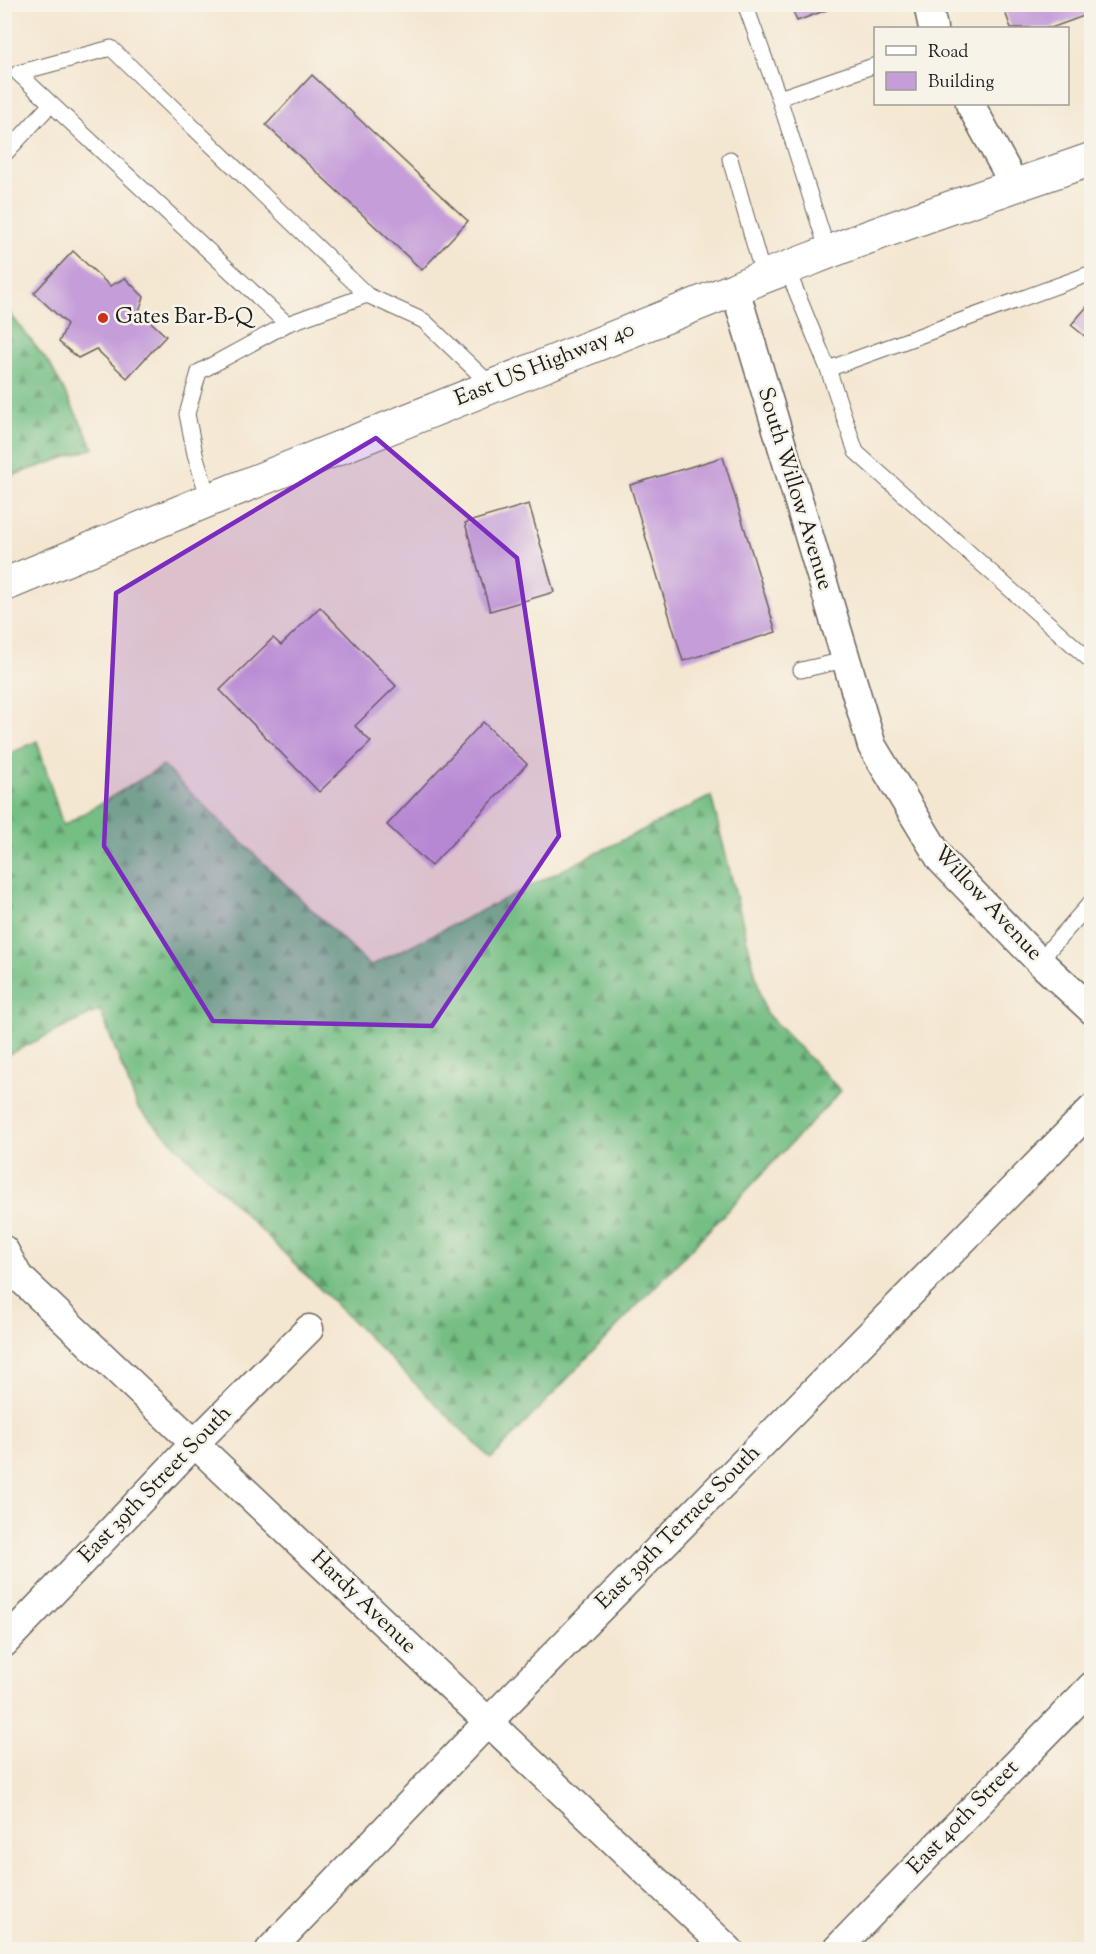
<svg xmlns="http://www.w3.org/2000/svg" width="1096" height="1954" font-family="'Sorts Mill Goudy',serif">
  <defs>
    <pattern id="forest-firs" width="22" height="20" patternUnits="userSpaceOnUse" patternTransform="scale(1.5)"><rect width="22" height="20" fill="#74be84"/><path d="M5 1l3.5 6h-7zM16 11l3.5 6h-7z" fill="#5e9a6b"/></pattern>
  </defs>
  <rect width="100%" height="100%" fill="#f7f3e8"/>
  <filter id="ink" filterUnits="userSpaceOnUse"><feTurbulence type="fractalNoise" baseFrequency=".0167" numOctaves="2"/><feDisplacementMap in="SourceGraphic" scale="12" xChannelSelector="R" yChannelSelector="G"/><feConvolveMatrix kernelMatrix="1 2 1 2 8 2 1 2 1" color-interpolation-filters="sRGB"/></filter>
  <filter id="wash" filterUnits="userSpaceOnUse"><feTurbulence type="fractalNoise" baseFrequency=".008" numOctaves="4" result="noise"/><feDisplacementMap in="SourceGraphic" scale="24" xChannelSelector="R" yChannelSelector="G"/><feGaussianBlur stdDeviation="1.35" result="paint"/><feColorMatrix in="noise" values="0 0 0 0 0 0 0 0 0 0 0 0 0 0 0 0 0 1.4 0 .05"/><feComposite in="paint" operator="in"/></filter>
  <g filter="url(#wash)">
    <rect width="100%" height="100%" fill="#f4e7d1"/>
    <path fill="url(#forest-firs)" stroke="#486d50" stroke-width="1.5" d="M4 306 51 366 94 448 5 478Z
      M37 741 63 826 163 766 370 966 711 796 765 1012 841 1091 491 1459 138 1108 100 1010 5 1056V756Z"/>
    <g id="blocks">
      <path fill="#c59ed9" d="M790 4H840V5L797 21Z
        M1002 4H1092V13L1051 28H1011Z
        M312 75 468 221 422 270 266 125Z
        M73 251 110 286 125 278 144 297 139 311 166 336 127 378 96 349 78 358 59 342 67 324 34 293Z
        M1092 301V342L1071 325Z
        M723 457 776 632 683 661 630 485Z
        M529 504 554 592 490 611 465 523Z
        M320 607 396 686 355 726 371 742 319 792 220 690 273 638 281 645Z
        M483 722 527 764 431 866 387 825Z"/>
    </g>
  </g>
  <g filter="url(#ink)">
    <use href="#blocks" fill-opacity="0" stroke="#68635b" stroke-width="1.5"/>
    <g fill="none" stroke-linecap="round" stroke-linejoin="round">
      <defs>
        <path id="lane" d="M745 4 779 98 828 252
          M779 98 876 65
          M4 155 51 104
          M730 159 763 275
          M787 269 828 369 856 452 1092 662
          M287 324 18 73 111 48 367 295 424 321 493 387
          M828 369 1092 273
          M209 500 195 454 187 414 199 372 287 324 367 295
          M801 670 845 660
          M1039 961 1092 901"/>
        <path id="street" d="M928 4 933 28
          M970 104 1015 186
          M735 289 872 746 941 860 1039 961 1092 1010
          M4 1250 18 1276 729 1950
          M4 1643 195 1443 309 1329
          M270 1950 488 1722 1092 1109
          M836 1950 1092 1686"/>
        <path id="primary" d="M4 585 209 500 735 289C760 277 785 269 811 259 903 222 998 192 1092 159"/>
      </defs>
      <use href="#lane" stroke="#68635b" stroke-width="17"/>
      <use href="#street" stroke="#68635b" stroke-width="31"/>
      <use href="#primary" stroke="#68635b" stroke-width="35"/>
      <use href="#lane" stroke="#fff" stroke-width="15"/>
      <use href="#street" stroke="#fff" stroke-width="28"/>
      <use href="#primary" stroke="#fff" stroke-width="33"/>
    </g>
  </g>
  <path fill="#7b2cbf" fill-opacity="0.2" stroke="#7b2cbf" stroke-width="4.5" stroke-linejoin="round" d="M376 438 517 558 559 836 432 1026 213 1021 104 846 116 593Z"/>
  <circle fill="#c8321e" stroke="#f7f3e8" stroke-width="2" cx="103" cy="318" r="6"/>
  <g text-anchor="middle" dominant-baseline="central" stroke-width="5" stroke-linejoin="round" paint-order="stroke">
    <g font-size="22" fill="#1c1c1c" stroke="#f7f3e8" text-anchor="start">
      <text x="115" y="318">Gates Bar-B-Q</text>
    </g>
    <g font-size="22" fill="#1c1c1c" stroke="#f7f3e8">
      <text transform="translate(545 365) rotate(-22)">East US Highway 40</text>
      <text transform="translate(794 489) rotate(73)">South Willow Avenue</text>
      <text transform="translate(987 904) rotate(47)">Willow Avenue</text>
      <text transform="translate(156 1485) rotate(-46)">East 39th Street South</text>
      <text transform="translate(679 1528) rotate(-45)">East 39th Terrace South</text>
      <text transform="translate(363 1603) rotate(44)">Hardy Avenue</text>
      <text transform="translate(964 1818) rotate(-46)">East 40th Street</text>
    </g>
  </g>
  <rect width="1096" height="1954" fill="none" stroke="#f7f3e8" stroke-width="24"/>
  <rect x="874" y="27" width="195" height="78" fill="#f7f3e8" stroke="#9f9d96" stroke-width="1.5"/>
  <rect x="886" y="46" width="30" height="9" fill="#ffffff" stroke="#9f9d96" stroke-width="1.5"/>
  <text x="928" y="57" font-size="18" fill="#1c1c1c">Road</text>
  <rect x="886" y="72" width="30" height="18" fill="#c59ed9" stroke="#9f9d96" stroke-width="1.5"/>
  <text x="928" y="87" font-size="18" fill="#1c1c1c">Building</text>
</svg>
